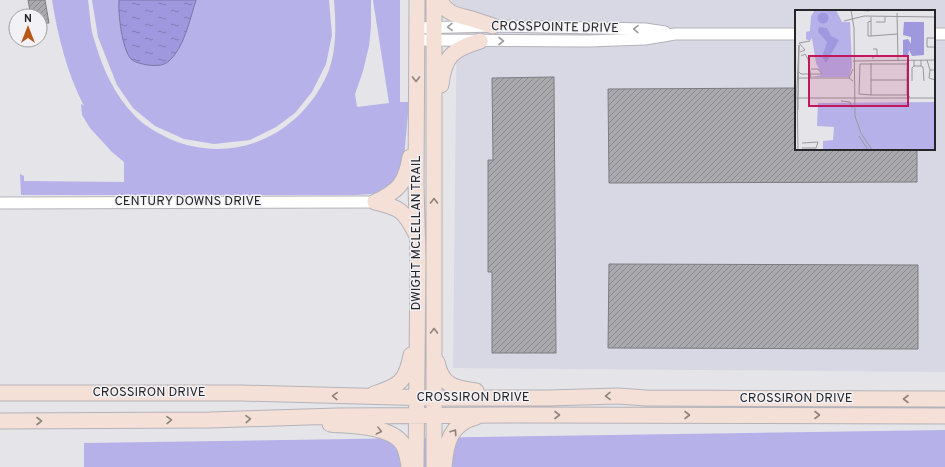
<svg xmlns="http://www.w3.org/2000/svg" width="945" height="467" font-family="Overpass,sans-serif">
  <defs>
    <pattern id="water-ripples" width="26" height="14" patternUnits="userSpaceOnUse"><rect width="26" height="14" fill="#a098de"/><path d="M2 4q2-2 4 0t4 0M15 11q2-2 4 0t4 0" fill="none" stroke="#827cb4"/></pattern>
    <pattern id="building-hatch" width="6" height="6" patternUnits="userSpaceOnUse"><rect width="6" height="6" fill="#aaa9ae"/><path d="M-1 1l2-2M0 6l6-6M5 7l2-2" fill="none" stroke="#8a898e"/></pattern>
  </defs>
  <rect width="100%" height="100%" fill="#e4e4e9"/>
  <path fill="#d8d8e4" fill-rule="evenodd" d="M452 0H945V372L453 368 457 8 452 4ZM796 11H934V149H796Z"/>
  <path fill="#b6b1e9" d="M52 0H88C90 13 90 27 94 39 102 67 114 95 135 116 144 126 158 133 170 139 233 166 299 136 327 75 337 52 336 24 334 0H371V27L369 46 363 71 355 94 357 107 389 103 373 0H400V102H409L403 169 397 181 383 191 371 194 356 195H21L20 174 24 176V181L124 182V162L112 152 90 128 82 115 81 104 84 106C67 73 58 37 52 0Z
    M92 0H329L332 35 326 64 312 92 295 113 276 127 250 140 214 144 184 139 155 126 133 108 117 85 98 37Z
    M945 430V467H84V443Z"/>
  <path fill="url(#water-ripples)" stroke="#7b76a7" d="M119 0H196C190 19 184 48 169 61 163 66 156 66 148 65 143 64 135 63 131 59 122 49 118 14 119 0Z"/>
  <path fill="url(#building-hatch)" stroke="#7c7c81" d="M28 0H45L49 23 40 24V16H31Z
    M554 77 556 353H492V272H488V160H493L492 78Z
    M796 88V149H917V182L609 183 608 89Z
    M609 264 918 265V349L608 348Z"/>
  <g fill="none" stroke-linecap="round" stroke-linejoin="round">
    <defs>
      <path id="street" d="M416 28 493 26 645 29 665 32
        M934 34H945
        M416 40 588 41 645 39 675 34H796
        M0 203 375 202"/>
      <path id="secondary" d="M434 0V467
        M440 0C447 15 458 15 472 19 479 21 486 24 493 26
        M441 85C444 56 453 49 480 41
        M375 202C399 191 406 182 410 157
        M375 202C400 208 404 210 416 234
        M437 362C442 386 454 388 476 391
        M0 393H241L434 398H548L618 396 646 398 945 399
        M374 394C399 386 406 382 411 355
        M0 421 210 420 338 416 518 415 945 416
        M330 424C349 426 389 425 402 443 406 449 408 459 409 467
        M416 467 418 259 416 185 417 0
        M444 467C446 443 450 424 476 417"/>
    </defs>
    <use href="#street" stroke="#b4b3b9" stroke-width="13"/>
    <use href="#secondary" stroke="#b4b3b9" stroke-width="17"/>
    <use href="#street" stroke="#fff" stroke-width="11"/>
    <use href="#secondary" stroke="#f4e0d6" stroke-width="15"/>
  </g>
  <defs><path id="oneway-chevron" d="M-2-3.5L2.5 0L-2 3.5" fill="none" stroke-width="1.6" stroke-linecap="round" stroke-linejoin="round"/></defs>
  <g stroke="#9d9d9e">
    <use href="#oneway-chevron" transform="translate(450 27) rotate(179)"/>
    <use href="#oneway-chevron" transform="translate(636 29) rotate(-179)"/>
    <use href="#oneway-chevron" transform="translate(501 41)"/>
  </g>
  <g stroke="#8d837f">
    <use href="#oneway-chevron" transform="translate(416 79) rotate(90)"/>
    <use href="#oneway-chevron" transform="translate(434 201) rotate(-90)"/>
    <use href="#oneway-chevron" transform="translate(434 331) rotate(-90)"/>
    <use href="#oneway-chevron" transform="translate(335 396) rotate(-178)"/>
    <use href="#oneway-chevron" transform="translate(608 396) rotate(179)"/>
    <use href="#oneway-chevron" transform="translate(906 399) rotate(180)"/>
    <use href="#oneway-chevron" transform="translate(557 415)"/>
    <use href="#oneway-chevron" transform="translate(687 415)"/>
    <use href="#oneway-chevron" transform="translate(817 415)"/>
    <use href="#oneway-chevron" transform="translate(248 419) rotate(-2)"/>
    <use href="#oneway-chevron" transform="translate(169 420) rotate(-1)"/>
    <use href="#oneway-chevron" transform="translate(39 421)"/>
    <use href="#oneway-chevron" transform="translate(379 431) rotate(14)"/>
    <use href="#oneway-chevron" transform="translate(454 432) rotate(-57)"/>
  </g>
  <g text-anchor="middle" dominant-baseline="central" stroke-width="3" stroke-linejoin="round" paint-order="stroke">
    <g font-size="13" fill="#262628" stroke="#f1f1f6">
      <text transform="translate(555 28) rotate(1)">CROSSPOINTE DRIVE</text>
      <text x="188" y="202">CENTURY DOWNS DRIVE</text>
      <text transform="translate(417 233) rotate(-90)">DWIGHT MCLELLAN TRAIL</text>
      <text x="149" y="393">CROSSIRON DRIVE</text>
      <text x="473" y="398">CROSSIRON DRIVE</text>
      <text x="796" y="399">CROSSIRON DRIVE</text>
    </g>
  </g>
  <g transform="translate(795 10)">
    <rect width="140" height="140" fill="#e4e4e9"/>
    <path d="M20 0H41L47 12H55L57 57 54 67H16L27 65 21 53 17 28 15 31 11 29V22L15 21 16 6ZM140 92V140H28V131L38 130 39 117 22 116 23 93Z" fill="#b6b1e9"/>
    <path d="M22.5 8a5.5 5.5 0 1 1 11 0a5.5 5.5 0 1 1-11 0ZM109 12H129V45L117 46 114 40 113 46 108 45V30L113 29 116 34V27L108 25ZM24 17 32 18 36 26 44 30 31 53 27 47 32 32 23 22Z" fill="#a098de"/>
    <path fill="none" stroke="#98989c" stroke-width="1" d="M56 0 59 18 60 106 66 123 77 140M62 0 74 1M102 3 103 50M76 7V26H73V12L76 11M49 11 69 6 140 7M81 12H90V7M76 26 102 24M140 28H132V37H140M5 42 10 40 4 33 15 31M6 46 10 44 13 49 16 68M78 49V46H82V39H78M119 50V56H126V50M132 50 135 60H140M58 51 140 50M76 53V70H112M126 56 128 57 129 71M16 59H23L27 64M58 59 54 68 58 71M135 60 134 68 140 70M4 62 6 64H27M3 68H54M76 70V85L64 84 65 54H112M117 71V58L119 56M76 85H112L115 87M112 85V52M0 88H140M46 91 55 92 57 98M64 126 73 140M7 133 23 132 21 138H7M3 140 2 78 4 35 3 100"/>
    <path fill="#c2185b" fill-opacity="0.15" stroke="#c2185b" stroke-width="2" d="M14 46H113V96H14Z"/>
    <rect width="140" height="140" fill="none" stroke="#262628" stroke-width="2"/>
  </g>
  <g transform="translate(28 28)"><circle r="19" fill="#f1f1f6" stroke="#a0a0a4"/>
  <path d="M0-3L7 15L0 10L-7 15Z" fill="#b85715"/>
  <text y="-6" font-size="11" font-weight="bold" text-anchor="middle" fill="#262628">N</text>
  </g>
</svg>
